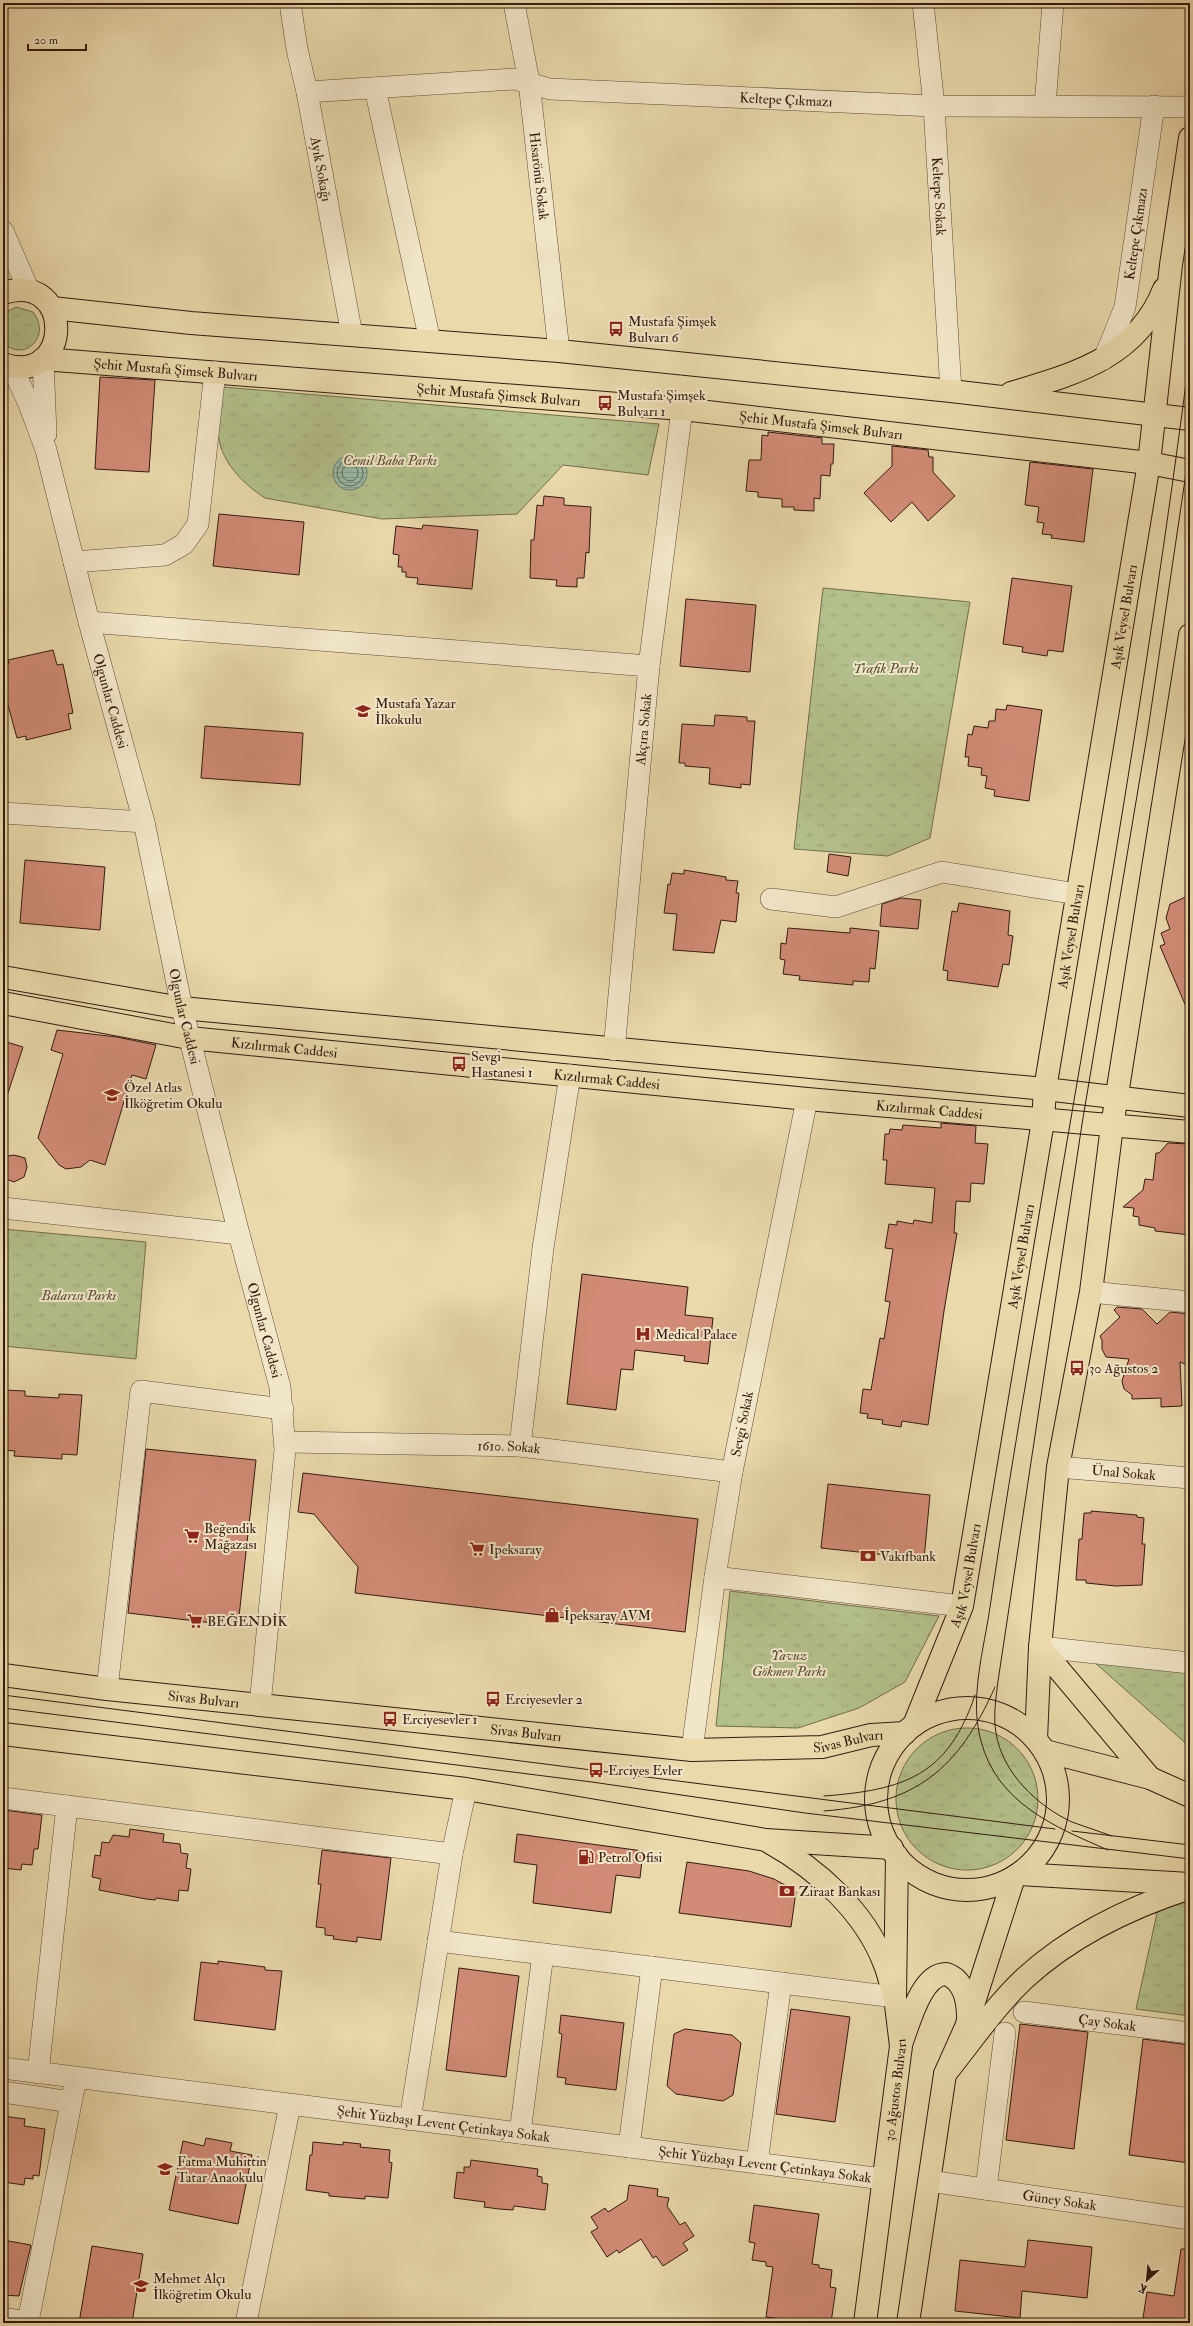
<svg xmlns="http://www.w3.org/2000/svg" width="1193" height="2326" font-family="'IM FELL Double Pica',serif">
  <defs>
    <pattern id="grass-tufts" width="24" height="20" patternUnits="userSpaceOnUse"><rect width="24" height="20" fill="#b3c08b"/><path d="M3 7l-1-3M5 7V3M7 7l1-3M15 17l-1-3M17 17v-4M19 17l1-3" fill="none" stroke="#9aa477"/></pattern>
    <pattern id="water-rules" width="6" height="5" patternUnits="userSpaceOnUse"><rect width="6" height="5" fill="#97baa8"/><path d="M0 2.5h6" fill="none" stroke="#839f8f"/></pattern>
  </defs>
  <rect width="100%" height="100%" fill="#e9d9ab"/>
  <filter id="stains"><feTurbulence type="fractalNoise" baseFrequency=".005" numOctaves="4"/><feColorMatrix values="0 0 0 0 .2 0 0 0 0 .09 0 0 0 0 .02 0 0 0 .5 -.17"/></filter>
  <radialGradient id="worn" r=".72"><stop offset=".6" stop-color="#630" stop-opacity="0"/><stop offset="1" stop-color="#630" stop-opacity=".3"/></radialGradient>
  <path fill="url(#grass-tufts)" stroke="#736d4d" d="M16 307 33 312C52 336 25 363 3 343V314Z
    M223 387 659 424 648 475 563 465 517 514 382 519 265 498C242 483 219 460 218 431 218 417 222 401 223 387Z
    M823 588 970 602 930 838 888 856 794 849Z
    M3 1229 146 1242 136 1359 3 1346Z
    M730 1591 939 1616 905 1682 859 1708 798 1728 716 1726Z
    M1190 1660V1747L1093 1661Z
    M896 1799a71 71 0 1 1 142 0a71 71 0 1 1-142 0Z
    M1190 1900V2016L1136 2009 1159 1904Z"/>
  <path fill="url(#water-rules)" stroke="#6f7a6b" d="M333 473a17 17 0 1 1 34 0a17 17 0 1 1-34 0Z"/>
  <g fill="none" stroke-linecap="round" stroke-linejoin="round">
    <path stroke="#656a5c" stroke-width="1" d="M337 473a13 13 0 1 1 26 0a13 13 0 1 1-26 0Z
      M342 473a8 8 0 1 1 16 0a8 8 0 1 1-16 0Z"/>
  </g>
  <path fill="#d18b76" stroke="#331a0f" d="M100 377 155 380 149 472 95 469Z
    M768 432 822 438V444H834L833 464H831L830 476 821 475 820 499 814 498V511L794 510V507H782V499L758 497V492L746 491 749 460H761L762 435 768 436Z
    M892 446 928 450 929 457H933V472L955 496 928 521 912 502 891 522 864 493 892 466Z
    M1030 462 1093 469 1084 542 1051 538 1052 535 1042 534 1044 523 1037 522 1039 507 1025 505Z
    M544 496 564 498V505L591 507 589 553 586 552 584 578H577V587L556 586 557 580 530 578 531 540H534L537 505 543 506Z
    M219 514 304 522 299 575 213 566Z
    M423 525 478 530 472 589 417 584 418 578 406 577V572H402V567H398L399 555 393 554 396 526 422 529Z
    M1012 578 1072 586 1063 652 1048 650 1047 656 1022 652 1023 647 1003 644Z
    M686 599 756 605 750 672 680 666Z
    M53 650 57 665 63 664 73 713 68 714 71 729 26 740V736L17 738 3 687V664L9 663 8 660Z
    M1007 705 1042 710 1029 801 994 796 995 790 985 788 987 776 981 775 982 768 968 766 969 757H965L968 734 972 735 974 726 988 728 989 721H995L996 709 1006 710Z
    M715 715 747 717V721H755L750 785 741 784V788L709 784 710 768 685 766V763H679L682 724 714 726Z
    M205 726 303 733 300 785 201 778Z
    M829 854 851 857 848 876 827 872Z
    M25 860 105 867 100 930 20 923Z
    M684 870 726 877V880L738 881 736 893H739L736 922 721 920 714 953 673 950 677 914 664 913 668 884 670 885 672 873 684 874Z
    M1190 895V1016L1160 946 1165 944 1161 933 1170 929 1166 918 1170 904Z
    M901 898 921 900 918 929 880 926 882 904Z
    M959 903 1010 911 1008 935 1013 936 1009 965 1003 964 998 987 947 980 948 971 943 970 952 911 957 912Z
    M788 928 850 933V928L879 931 875 969 870 968 869 982 853 981V985L799 980 800 976 783 974 785 960 780 959 781 943 786 944Z
    M57 1030 117 1037 156 1045 146 1079 132 1075 105 1165 90 1160 81 1167 66 1169 59 1165 38 1138 63 1054 51 1050Z
    M3 1041 23 1047 6 1099H3Z
    M941 1123 976 1126 975 1143 988 1144 984 1184 971 1183 970 1202 956 1201 954 1233H957L944 1311 928 1425 902 1421 901 1427 882 1424 883 1420 867 1418 868 1414 860 1413 863 1389 871 1390 880 1338 884 1339 890 1302 885 1301 893 1249 885 1248 889 1224 897 1225V1221L913 1224 914 1220 932 1223 935 1188 885 1184 887 1160H883L885 1134H889L890 1129 902 1130 903 1125 941 1128Z
    M1168 1143 1190 1144V1235L1155 1231V1228L1139 1225V1217L1133 1216 1134 1208 1123 1207 1143 1190 1145 1179 1153 1180 1156 1153H1159Z
    M14 1155 25 1158 27 1167 24 1177 14 1182 3 1178V1157Z
    M582 1274 688 1287 685 1315 713 1318 708 1364 684 1361 685 1356 635 1350 633 1370 621 1369 616 1410 567 1404Z
    M1117 1307 1142 1309 1157 1324 1170 1312 1190 1314V1366L1180 1362 1182 1406 1161 1407V1398L1132 1399V1395L1124 1389 1122 1381 1129 1359 1106 1357 1102 1349V1340L1100 1336 1120 1317 1114 1310Z
    M3 1390 25 1391V1396L59 1398V1394L82 1395 77 1455 62 1454V1459L14 1456 15 1451 3 1450Z
    M146 1449 256 1460 238 1626 128 1613Z
    M303 1473 698 1519 685 1632 355 1593 358 1567 314 1514 298 1512Z
    M828 1484 930 1495 924 1559 821 1548Z
    M1091 1511 1137 1515V1517L1144 1518 1142 1544H1145L1142 1585 1116 1586 1086 1583V1580H1076L1079 1539H1082L1084 1513H1091Z
    M3 1810 42 1815 38 1849H34L32 1865 22 1864 21 1870 3 1868Z
    M130 1829 164 1834 163 1842 180 1844 181 1853 188 1854 186 1868 191 1869 188 1891 179 1890 178 1901 156 1898 155 1900 146 1899 99 1890 101 1879 92 1877 95 1855 100 1856 102 1842 109 1843 113 1835 129 1837Z
    M517 1834 643 1851 640 1878 616 1875 611 1913 533 1903 537 1865 514 1862Z
    M322 1850 391 1858 381 1940 357 1937V1942L333 1939 334 1936 325 1935V1928L316 1927 321 1884H318Z
    M687 1862 749 1871 774 1879 785 1885 796 1892 791 1927 679 1913Z
    M218 1961 265 1967V1970L282 1971 275 2030 194 2020 201 1962 218 1964Z
    M459 1968 519 1976 506 2077 446 2070Z
    M791 2009 850 2017 835 2122 776 2114Z
    M561 2015 624 2023 616 2090 565 2084 566 2078 557 2077 562 2034 559 2033Z
    M1020 2024 1088 2032 1074 2149 1006 2140Z
    M685 2029 732 2035 741 2043 733 2095 723 2101 676 2094 667 2086 674 2034Z
    M1143 2039 1190 2045V2163L1129 2155Z
    M3 2116 25 2119 24 2126 45 2129 39 2176 33 2175V2179L25 2178 24 2185 3 2182Z
    M206 2138 232 2143 230 2151 252 2155 238 2224 169 2210 183 2141 204 2146Z
    M313 2142 343 2145V2142L361 2144 360 2147 390 2150 389 2162 392 2163 388 2198 365 2196V2199L329 2196V2193L306 2190 310 2155H312Z
    M471 2160 538 2169 537 2176 542 2177V2183L548 2184 545 2210 514 2206 513 2210 499 2209 484 2207 485 2202 454 2198 457 2172 464 2173V2167H470Z
    M629 2185 658 2189 657 2196 669 2198 667 2206 680 2225 685 2222 694 2236 683 2243 688 2250 663 2266 656 2256 653 2258 641 2239 619 2253 617 2250 607 2257 591 2232 598 2228 591 2217 605 2208 608 2212 627 2200Z
    M754 2205 819 2214 812 2264 819 2265V2268L832 2270 830 2287 836 2288 831 2323H812L766 2317 773 2267 766 2266V2262L752 2260 755 2243 749 2242Z
    M3 2240 31 2245 19 2296 3 2295Z
    M1028 2240 1092 2247 1087 2298 1022 2291 1020 2318 955 2311 960 2260 1025 2267Z
    M92 2246 143 2254 132 2323H79Z
    M1181 2249H1190V2323L1143 2318 1147 2292 1174 2296Z"/>
  <g fill="none" stroke-linecap="round" stroke-linejoin="round">
    <defs>
      <g id="minor">
        <path id="s1" d="M290 3 297 49 307 92 352 335"/>
        <path id="s2" d="M514 3 529 82 559 351"/>
        <path id="s3" d="M923 3 934 106 951 391"/>
        <path d="M375 88 430 341"/>
        <path id="s4" d="M307 92 514 79 550 89 934 106 1190 107"/>
        <path d="M1045 106 1053 3"/>
        <path d="M3 231 29 291"/>
        <path d="M43 359 46 434"/>
        <path id="s5" d="M1104 359 1125 307 1154 106"/>
        <path id="s6" d="M12 367 29 404 46 450 89 622 144 822 182 1008 239 1234 280 1387 285 1450 260 1705"/>
        <path d="M74 562 165 555 184 544 198 524 215 372"/>
        <path d="M89 622 649 666"/>
        <path d="M3 813 144 822"/>
        <path d="M771 899 836 907 942 872 1077 894"/>
        <path id="s7" d="M614 1050 649 666 682 409"/>
        <path d="M3 1208 239 1234"/>
        <path d="M1091 1292 1190 1302"/>
        <path id="s8" d="M285 1442 520 1446 732 1472"/>
        <path d="M520 1446 543 1248 570 1075"/>
        <path id="s9" d="M1058 1467 1190 1478"/>
        <path d="M715 1577 962 1606"/>
        <path d="M1040 1647 1190 1663"/>
        <path d="M107 1689 141 1391 283 1409"/>
        <path id="s10" d="M692 1750 715 1577 732 1472 807 1099"/>
        <path d="M3 1798 452 1854"/>
        <path d="M438 1941 895 1997"/>
        <path id="s11" d="M1024 2012 1190 2033"/>
        <path id="s12" d="M3 2068 883 2179"/>
        <path d="M38 2073 67 1806"/>
        <path d="M3 2092 71 2102"/>
        <path d="M410 2120 452 1854 466 1789"/>
        <path d="M520 2133 543 1954"/>
        <path d="M629 2147 652 1967"/>
        <path d="M757 2163 781 1983"/>
        <path id="s13" d="M929 2181 1190 2219"/>
        <path d="M986 2189 1005 2033"/>
        <path d="M3 2318 28 2322 76 2078"/>
        <path d="M246 2323 290 2105"/>
      </g>
      <g id="major">
        <path d="M3 293C75 270 73 388 3 364"/>
        <path d="M52 308 191 323 559 351 951 391 1190 419"/>
        <path id="s14" d="M43 359 682 409 1149 463 1190 471"/>
        <path d="M1011 393C1074 374 1137 358 1164 289"/>
        <path d="M3 977 182 1008 1045 1089 1190 1106"/>
        <path id="s15" d="M3 1003 189 1038 807 1099 1190 1132"/>
        <path id="s16" d="M914 1725 962 1606 1043 1121 1045 1089 1149 463 1171 265 1190 138"/>
        <path d="M1036 1739 1040 1647 1058 1467 1091 1292 1112 1126 1190 635"/>
        <path d="M901 2044C909 2024 921 1974 946 1974 964 1980 968 2001 968 2018"/>
        <path id="s17" d="M865 2323 901 2046 895 1997 897 1856"/>
        <path d="M908 2323 945 2074 966 2027 1014 1877"/>
      </g>
      <g id="highway">
        <path d="M1040 1647 1150 1778"/>
        <path id="s18" d="M3 1675 107 1689 692 1750 822 1747 871 1735 905 1733"/>
        <circle cx="967" cy="1799" r="91"/>
        <path d="M3 1734 466 1789 766 1840 892 1848"/>
        <path d="M1045 1751 1150 1778 1190 1796"/>
        <path d="M769 1842C817 1869 865 1911 885 1965 889 1975 891 1987 895 1997"/>
        <path d="M1019 1874 1190 1884"/>
        <path d="M945 2074C971 2042 995 2006 1025 1978 1071 1936 1131 1907 1190 1888"/>
      </g>
    </defs>
    <use href="#minor" stroke="#604a36" stroke-width="22"/>
    <use href="#major" stroke="#331a0f" stroke-width="24"/>
    <use href="#highway" stroke="#331a0f" stroke-width="24"/>
    <use href="#minor" stroke="#f1e6c8" stroke-width="21"/>
    <use href="#major" stroke="#e9d9ab" stroke-width="22"/>
    <use href="#highway" stroke="#e9d9ab" stroke-width="22"/>
    <path stroke="#331a0f" stroke-width="1" d="M3 1695 1055 1829
      M3 1708 592 1782 805 1813 1190 1859
      M824 1796C904 1790 948 1776 975 1695
      M824 1811C916 1804 958 1770 995 1687
      M1072 1831 1190 1845
      M1112 1836C1099 1831 1085 1827 1072 1822 1037 1806 1002 1772 996 1733 993 1716 996 1698 998 1681L1082 1124 1148 730 1190 446
      M1108 1850C1055 1827 997 1803 981 1741 969 1699 984 1649 990 1607 1002 1526 1015 1445 1029 1364 1086 1027 1147 691 1190 352"/>
  </g>
  <defs>
    <symbol id="bus-bare" viewBox="-9 -9 18 18"><path d="M-5-6H5V4H4V6H2V4H-2V6H-4V4H-5ZM-3.5-4V0h7V-4ZM-3.5 1.2v1.5H-2V1.2ZM2 1.2v1.5H3.5V1.2Z" fill="#8f2418" stroke="#f1e6c8" stroke-width="2.5" paint-order="stroke"/></symbol>
    <symbol id="school-bare" viewBox="-9 -9 18 18"><path d="M0-5L7-2L0 1L-7-2ZM-4 1L0 2.5L4 1V4Q0 6-4 4Z" fill="#8f2418" stroke="#f1e6c8" stroke-width="2.5" paint-order="stroke"/></symbol>
    <symbol id="hospital-bare" viewBox="-9 -9 18 18"><path d="M-5-5h3v3.5h4V-5h3V5h-3V1.5h-4V5h-3Z" fill="#8f2418" stroke="#f1e6c8" stroke-width="2.5" paint-order="stroke"/></symbol>
    <symbol id="supermarket-bare" viewBox="-9 -9 18 18"><path d="M-6-5.5h2.5l.6 2H6L4.5 2H-2.5L-4.4-4H-6ZM-1.5 3.2a1.3 1.3 0 1 0 .1 0ZM3 3.2a1.3 1.3 0 1 0 .1 0Z" fill="#8f2418" stroke="#f1e6c8" stroke-width="2.5" paint-order="stroke"/></symbol>
    <symbol id="bank-bare" viewBox="-9 -9 18 18"><path d="M-6-4H6V4H-6ZM0-2.3a2.3 2.3 0 1 0 0 4.6a2.3 2.3 0 1 0 0-4.6Z" fill="#8f2418" stroke="#f1e6c8" stroke-width="2.5" paint-order="stroke"/></symbol>
    <symbol id="shop-bare" viewBox="-9 -9 18 18"><path d="M-5-2.5h2.3a2.7 3.5 0 0 1 5.4 0H5L5.5 6h-11ZM-1.5-2.5h3a1.5 2.3 0 0 0-3 0Z" fill="#8f2418" stroke="#f1e6c8" stroke-width="2.5" paint-order="stroke"/></symbol>
    <symbol id="fuel-bare" viewBox="-9 -9 18 18"><path d="M-5.5-6h7V0h2V4h1.3V-2.5L3-4.5l.8-.8L6-3V5H2.5V1h-1V6h-7ZM-4.2-4.7v3.2H.2V-4.7Z" fill="#8f2418" stroke="#f1e6c8" stroke-width="2.5" paint-order="stroke"/></symbol>
  </defs>
  <g fill-rule="evenodd">
    <use href="#bus-bare" x="605" y="318" width="22" height="22"/>
    <use href="#bus-bare" x="594" y="392" width="22" height="22"/>
    <use href="#school-bare" x="352" y="700" width="22" height="22"/>
    <use href="#bus-bare" x="448" y="1053" width="22" height="22"/>
    <use href="#school-bare" x="101" y="1084" width="22" height="22"/>
    <use href="#hospital-bare" x="632" y="1323" width="22" height="22"/>
    <use href="#bus-bare" x="1066" y="1357" width="22" height="22"/>
    <use href="#supermarket-bare" x="181" y="1525" width="22" height="22"/>
    <use href="#supermarket-bare" x="466" y="1538" width="22" height="22"/>
    <use href="#bank-bare" x="857" y="1545" width="22" height="22"/>
    <use href="#shop-bare" x="541" y="1604" width="22" height="22"/>
    <use href="#supermarket-bare" x="184" y="1610" width="22" height="22"/>
    <use href="#bus-bare" x="482" y="1688" width="22" height="22"/>
    <use href="#bus-bare" x="379" y="1708" width="22" height="22"/>
    <use href="#bus-bare" x="585" y="1759" width="22" height="22"/>
    <use href="#fuel-bare" x="575" y="1846" width="22" height="22"/>
    <use href="#bank-bare" x="776" y="1880" width="22" height="22"/>
    <use href="#school-bare" x="154" y="2158" width="22" height="22"/>
    <use href="#school-bare" x="130" y="2275" width="22" height="22"/>
  </g>
  <g text-anchor="middle" dominant-baseline="central" stroke-width="4" stroke-linejoin="round" paint-order="stroke">
    <g font-size="14" fill="#331a0f" stroke="#f1e6c8">
      <text stroke="none"><textPath href="#s4" startOffset="481">Keltepe Çıkmazı</textPath></text>
      <text stroke="none"><textPath href="#s1" startOffset="169">Ayık Sokağı</textPath></text>
      <text stroke="none"><textPath href="#s2" startOffset="175">Hisarönü Sokak</textPath></text>
      <text stroke="none"><textPath href="#s3" startOffset="194">Keltepe Sokak</textPath></text>
      <text stroke="none"><textPath href="#s5" startOffset="130">Keltepe Çıkmazı</textPath></text>
      <text stroke="none"><textPath href="#s14" startOffset="133">Şehit Mustafa Şimsek Bulvarı</textPath></text>
      <text stroke="none"><textPath href="#s14" startOffset="457">Şehit Mustafa Şimsek Bulvarı</textPath></text>
      <text stroke="none"><textPath href="#s14" startOffset="781">Şehit Mustafa Şimsek Bulvarı</textPath></text>
      <text stroke="none"><textPath href="#s16" startOffset="1131">Aşık Veysel Bulvarı</textPath></text>
      <text stroke="none"><textPath href="#s6" startOffset="349">Olgunlar Caddesi</textPath></text>
      <text stroke="none"><textPath href="#s7" startOffset="322">Akçıra Sokak</textPath></text>
      <text stroke="none"><textPath href="#s16" startOffset="807">Aşık Veysel Bulvarı</textPath></text>
      <text stroke="none"><textPath href="#s6" startOffset="673">Olgunlar Caddesi</textPath></text>
      <text stroke="none"><textPath href="#s15" startOffset="285">Kızılırmak Caddesi</textPath></text>
      <text stroke="none"><textPath href="#s15" startOffset="609">Kızılırmak Caddesi</textPath></text>
      <text stroke="none"><textPath href="#s15" startOffset="933">Kızılırmak Caddesi</textPath></text>
      <text stroke="none"><textPath href="#s16" startOffset="483">Aşık Veysel Bulvarı</textPath></text>
      <text stroke="none"><textPath href="#s6" startOffset="997">Olgunlar Caddesi</textPath></text>
      <text stroke="none"><textPath href="#s10" startOffset="330">Sevgi Sokak</textPath></text>
      <text stroke="none"><textPath href="#s8" startOffset="224">1610. Sokak</textPath></text>
      <text stroke="none"><textPath href="#s9" startOffset="66">Ünal Sokak</textPath></text>
      <text stroke="none"><textPath href="#s16" startOffset="159">Aşık Veysel Bulvarı</textPath></text>
      <text stroke="none"><textPath href="#s18" startOffset="202">Sivas Bulvarı</textPath></text>
      <text stroke="none"><textPath href="#s18" startOffset="526">Sivas Bulvarı</textPath></text>
      <text stroke="none"><textPath href="#s18" startOffset="850">Sivas Bulvarı</textPath></text>
      <text stroke="none"><textPath href="#s11" startOffset="84">Çay Sokak</textPath></text>
      <text stroke="none"><textPath href="#s17" startOffset="235">30 Ağustos Bulvarı</textPath></text>
      <text stroke="none"><textPath href="#s12" startOffset="444">Şehit Yüzbaşı Levent Çetinkaya Sokak</textPath></text>
      <text stroke="none"><textPath href="#s12" startOffset="768">Şehit Yüzbaşı Levent Çetinkaya Sokak</textPath></text>
      <text stroke="none"><textPath href="#s13" startOffset="132">Güney Sokak</textPath></text>
    </g>
    <g font-size="14" fill="#331a0f" stroke="#f1e6c8" text-anchor="start">
      <text x="628" y="321">Mustafa Şimşek<tspan x="628" dy="16">Bulvarı 6</tspan></text>
      <text x="617" y="395">Mustafa Şimşek<tspan x="617" dy="16">Bulvarı 1</tspan></text>
      <text x="375" y="703">Mustafa Yazar<tspan x="375" dy="16">İlkokulu</tspan></text>
      <text x="471" y="1056">Sevgi<tspan x="471" dy="16">Hastanesi 1</tspan></text>
      <text x="124" y="1087">Özel Atlas<tspan x="124" dy="16">İlköğretim Okulu</tspan></text>
      <text x="655" y="1334">Medical Palace</text>
      <text x="1089" y="1368">30 Ağustos 2</text>
      <text x="204" y="1528">Beğendik<tspan x="204" dy="16">Mağazası</tspan></text>
      <text x="489" y="1549">Ipeksaray</text>
      <text x="880" y="1556">Vakıfbank</text>
      <text x="564" y="1615">İpeksaray AVM</text>
      <text x="207" y="1621">BEĞENDİK</text>
      <text x="505" y="1699">Erciyesevler 2</text>
      <text x="402" y="1719">Erciyesevler 1</text>
      <text x="608" y="1770">Erciyes Evler</text>
      <text x="598" y="1857">Petrol Ofisi</text>
      <text x="799" y="1891">Ziraat Bankası</text>
      <text x="177" y="2161">Fatma Muhittin<tspan x="177" dy="16">Tatar Anaokulu</tspan></text>
      <text x="153" y="2278">Mehmet Alçı<tspan x="153" dy="16">İlköğretim Okulu</tspan></text>
    </g>
    <g font-size="14" font-style="italic" fill="#594c34" stroke="#f1e6c8">
      <text x="390" y="460">Cemil Baba Parkı</text>
      <text x="886" y="668">Trafik Parkı</text>
      <text x="79" y="1295">Balarısı Parkı</text>
      <text x="789" y="1655">Yavuz<tspan x="789" dy="16">Gökmen Parkı</tspan></text>
    </g>
  </g>
  <rect width="1193" height="2326" fill="none" stroke="#e9d9ab" stroke-width="16"/>
  <rect x="4" y="4" width="1185" height="2318" fill="none" stroke="#331a0f" stroke-width="2"/>
  <rect x="8" y="8" width="1177" height="2310" fill="none" stroke="#331a0f"/>
  <g transform="translate(1147 2280) rotate(207)" stroke="#f1e6c8" stroke-width="3" paint-order="stroke">
  <path d="M0-3L7 15L0 10L-7 15Z" fill="#331a0f"/>
  <text y="-6" font-size="11" font-weight="bold" text-anchor="middle" fill="#331a0f">K</text>
  </g>
  <path d="M28 44v6h58v-6" fill="none" stroke="#331a0f" stroke-width="2"/>
  <text x="34" y="44" font-size="12" fill="#331a0f" stroke="#f1e6c8" stroke-width="3" paint-order="stroke">20 m</text>
  <rect width="100%" height="100%" filter="url(#stains)"/>
  <rect width="100%" height="100%" fill="url(#worn)"/>
</svg>
